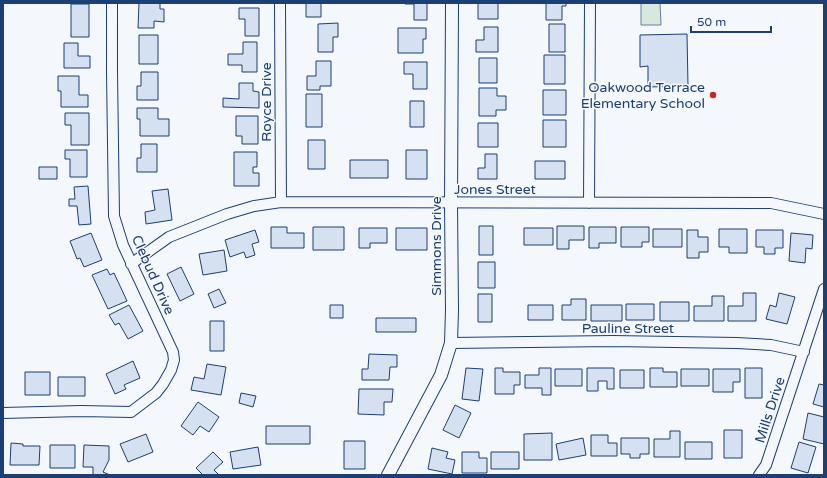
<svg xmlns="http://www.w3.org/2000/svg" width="827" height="478" font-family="'Varela Round',sans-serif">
  <rect width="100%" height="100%" fill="#f4f7fb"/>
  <path fill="#d7e8df" stroke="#687fa3" d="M641 3H660L661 25H641Z"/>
  <path fill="#d5e0f0" stroke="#1d3f73" d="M139 3H160V9H164V22L154 21V28H138Z
    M306 3H321V17H306Z
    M405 3H427V20H414V4H405Z
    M478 3H498V19H478Z
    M546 3H566V6H562V20H546Z
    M71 4H89V37H71Z
    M239 8H259V36H245V19H239Z
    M338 23V37H333V52H318V24Z
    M549 24H565V52H549Z
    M484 27H498V52H476V40H484Z
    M398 28H426V39H423V53H398Z
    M687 34 688 86 648 87V66L640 67V35Z
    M139 35H158V64H139Z
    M243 42H257V72H242V65H228V54H243Z
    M64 43H78V56H90V68H64Z
    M544 55H565V84H544Z
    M479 58H497V83H479Z
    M316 61H331V86H320V90H307V76H316Z
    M404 62H427V89H413V74H404Z
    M141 72H158V100H137V86H141Z
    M58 76H79V95H88V107H61V91H58Z
    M239 83H253V91L259 92V108L223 107V98L239 99Z
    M479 88H497V96H506V110H496V116H479Z
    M543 90H566V115H543Z
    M306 94H322V127H306Z
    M410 101H424V127H410Z
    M137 108H158V119H169V136H140V119H137Z
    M65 113H89V145H71V125H65Z
    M236 116H258V144H242V136H236Z
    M543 120H566V147H543Z
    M478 123H498V147H478Z
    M308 140H325V169H308Z
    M141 144H157V172H137V158H141Z
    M65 150H87V177H70V159H65Z
    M406 150H427V179H406Z
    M234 152H257V167H253V173H259V186H234Z
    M485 154H497V179H478V168H485Z
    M350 160H388V178H350Z
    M535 161H565V179H535Z
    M39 167H57V179H39Z
    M88 186 91 224 79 225 77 206H69V199H75L74 187Z
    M168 189 172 220 146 224 145 212 155 210 152 191Z
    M479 226H493V255H479Z
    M557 226H584V240H569V249H557Z
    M271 227H287V233H304V248H271Z
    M313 227H344V250H313Z
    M589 227H616V243H599V248H589Z
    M621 227H649V242H642V247H621Z
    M359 228H387V243H370V248H359Z
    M396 228H427V250H396Z
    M524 228H553V245H524Z
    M653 229H682V247H653Z
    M719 229H747V253H729V247H719Z
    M255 230 259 242 252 244 255 255 246 258 244 252 230 257 225 240Z
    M687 230H698V237H708V252H699V258H687Z
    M756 230H783V248H775V254H764V247H756Z
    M91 233 102 260 84 267 80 258 77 259 70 241Z
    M791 233 813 235 812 249 806 248 805 263 789 261Z
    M224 250 227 271 203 275 199 254Z
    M478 262H495V288H478Z
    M181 267 194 294 180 301 167 274Z
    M107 269 110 275 114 273 127 301 108 309 92 275Z
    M219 289 226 303 214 308 208 294Z
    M743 293H756V321H728V306H743Z
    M779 293 795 297 787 324 766 319 770 305 776 307Z
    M478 294H492V322H478Z
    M712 296H724V321H694V306H712Z
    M571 299H586V320H562V305H571Z
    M660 302H689V321H660Z
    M626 304H654V320H626Z
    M129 305 143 331 128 339 119 323 115 325 109 315Z
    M330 305H343V318H330Z
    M528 305H553V320H528Z
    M591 305H622V321H591Z
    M376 318H416V332H376Z
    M210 321H224V351H210Z
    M369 354 397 355V367H390L389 380H362V369H368Z
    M133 361 140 378 124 385 126 389 115 394 106 374Z
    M207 364 226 367 221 395 191 390 194 377 204 379Z
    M466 368 483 369 479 401 462 399Z
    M495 368H503V372H520V385H514V394H495Z
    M539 368H551V395H542V388H525V375H539Z
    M587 368H614V389H607V381H598V391H587Z
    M650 368H663V372H677V387H650Z
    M745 368H762V398H745Z
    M555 369H582V386H555Z
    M681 369H709V386H681Z
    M713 369H740V382H733V392H713Z
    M620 370H644V388H620Z
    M25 372H50V395H25Z
    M58 377H85V396H58Z
    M819 384 824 385V407L813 404Z
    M359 389H393L392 402H384V415L358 414Z
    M241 393 256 396 253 407 239 403Z
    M198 402 219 417 209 432 200 426 193 435 181 426Z
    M455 405 471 413 459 438 443 430Z
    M808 413 824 417V444L803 439Z
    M266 426H310V444H266Z
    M724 430H742V458H724Z
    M670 431H680V457H654V439H670Z
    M552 433V460H524V434Z
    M146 434 153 452 128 462 120 444Z
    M591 435H608V443H617V456H591Z
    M583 438 586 455 559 460 556 444Z
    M621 438H649V454H640V458H630V454H621Z
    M344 441H365V469H344Z
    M685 442H712V459H685Z
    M799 442 816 447 808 473 791 468Z
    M11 443 23 444V446H40L39 465H10Z
    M50 445H75V468H50Z
    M84 445 109 446V460L103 472 110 475H93V467H83Z
    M258 447 261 465 233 469 230 452Z
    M432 448 448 452 446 458 455 460 452 474 428 469Z
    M213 452 223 462 214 470 219 475H203L196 468Z
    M462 452H479V458H487V473H462Z
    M491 452H519V469H491Z"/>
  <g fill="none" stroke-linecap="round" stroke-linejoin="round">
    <defs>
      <path id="minor" d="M280 3 281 202
        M589 203 590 3
        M131 264 169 237 227 214 254 206 281 202 771 203 824 214
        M451 343 613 341 737 343 771 345 804 352
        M3 413 81 411 131 412 156 393 163 384 171 370 174 360 173 352 123 245 114 216 112 72V3
        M759 475 766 465 824 289"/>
      <path id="tertiary" d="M388 475 441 375 451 343 452 310 451 203 452 3"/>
    </defs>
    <use href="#minor" stroke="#1d3f73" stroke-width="12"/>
    <use href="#tertiary" stroke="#1d3f73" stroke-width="14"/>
    <use href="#minor" stroke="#f4f7fb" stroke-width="10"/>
    <use href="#tertiary" stroke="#f4f7fb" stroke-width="12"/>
  </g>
  <circle fill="#c62828" stroke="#f4f7fb" stroke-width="1.5" cx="713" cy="95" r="4"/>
  <g text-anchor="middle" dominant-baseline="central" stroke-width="3" stroke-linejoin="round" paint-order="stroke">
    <g font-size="14" fill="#1d3f73" stroke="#f4f7fb" text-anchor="end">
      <text x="705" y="87">Oakwood Terrace<tspan x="705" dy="16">Elementary School</tspan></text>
    </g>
    <g font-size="14" fill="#1d3f73" stroke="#f4f7fb">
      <text transform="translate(266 102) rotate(-90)">Royce Drive</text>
      <text x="495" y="189">Jones Street</text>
      <text transform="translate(436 246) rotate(-90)">Simmons Drive</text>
      <text transform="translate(153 275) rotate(66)">Clebud Drive</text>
      <text x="628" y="328">Pauline Street</text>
      <text transform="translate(770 410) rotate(-72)">Mills Drive</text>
    </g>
  </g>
  <rect width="827" height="478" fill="none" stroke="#1d3f73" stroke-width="8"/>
  <path d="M691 26v6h80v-6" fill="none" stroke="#1d3f73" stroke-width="2"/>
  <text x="697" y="26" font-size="12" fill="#1d3f73" stroke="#f4f7fb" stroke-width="3" paint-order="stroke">50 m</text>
</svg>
